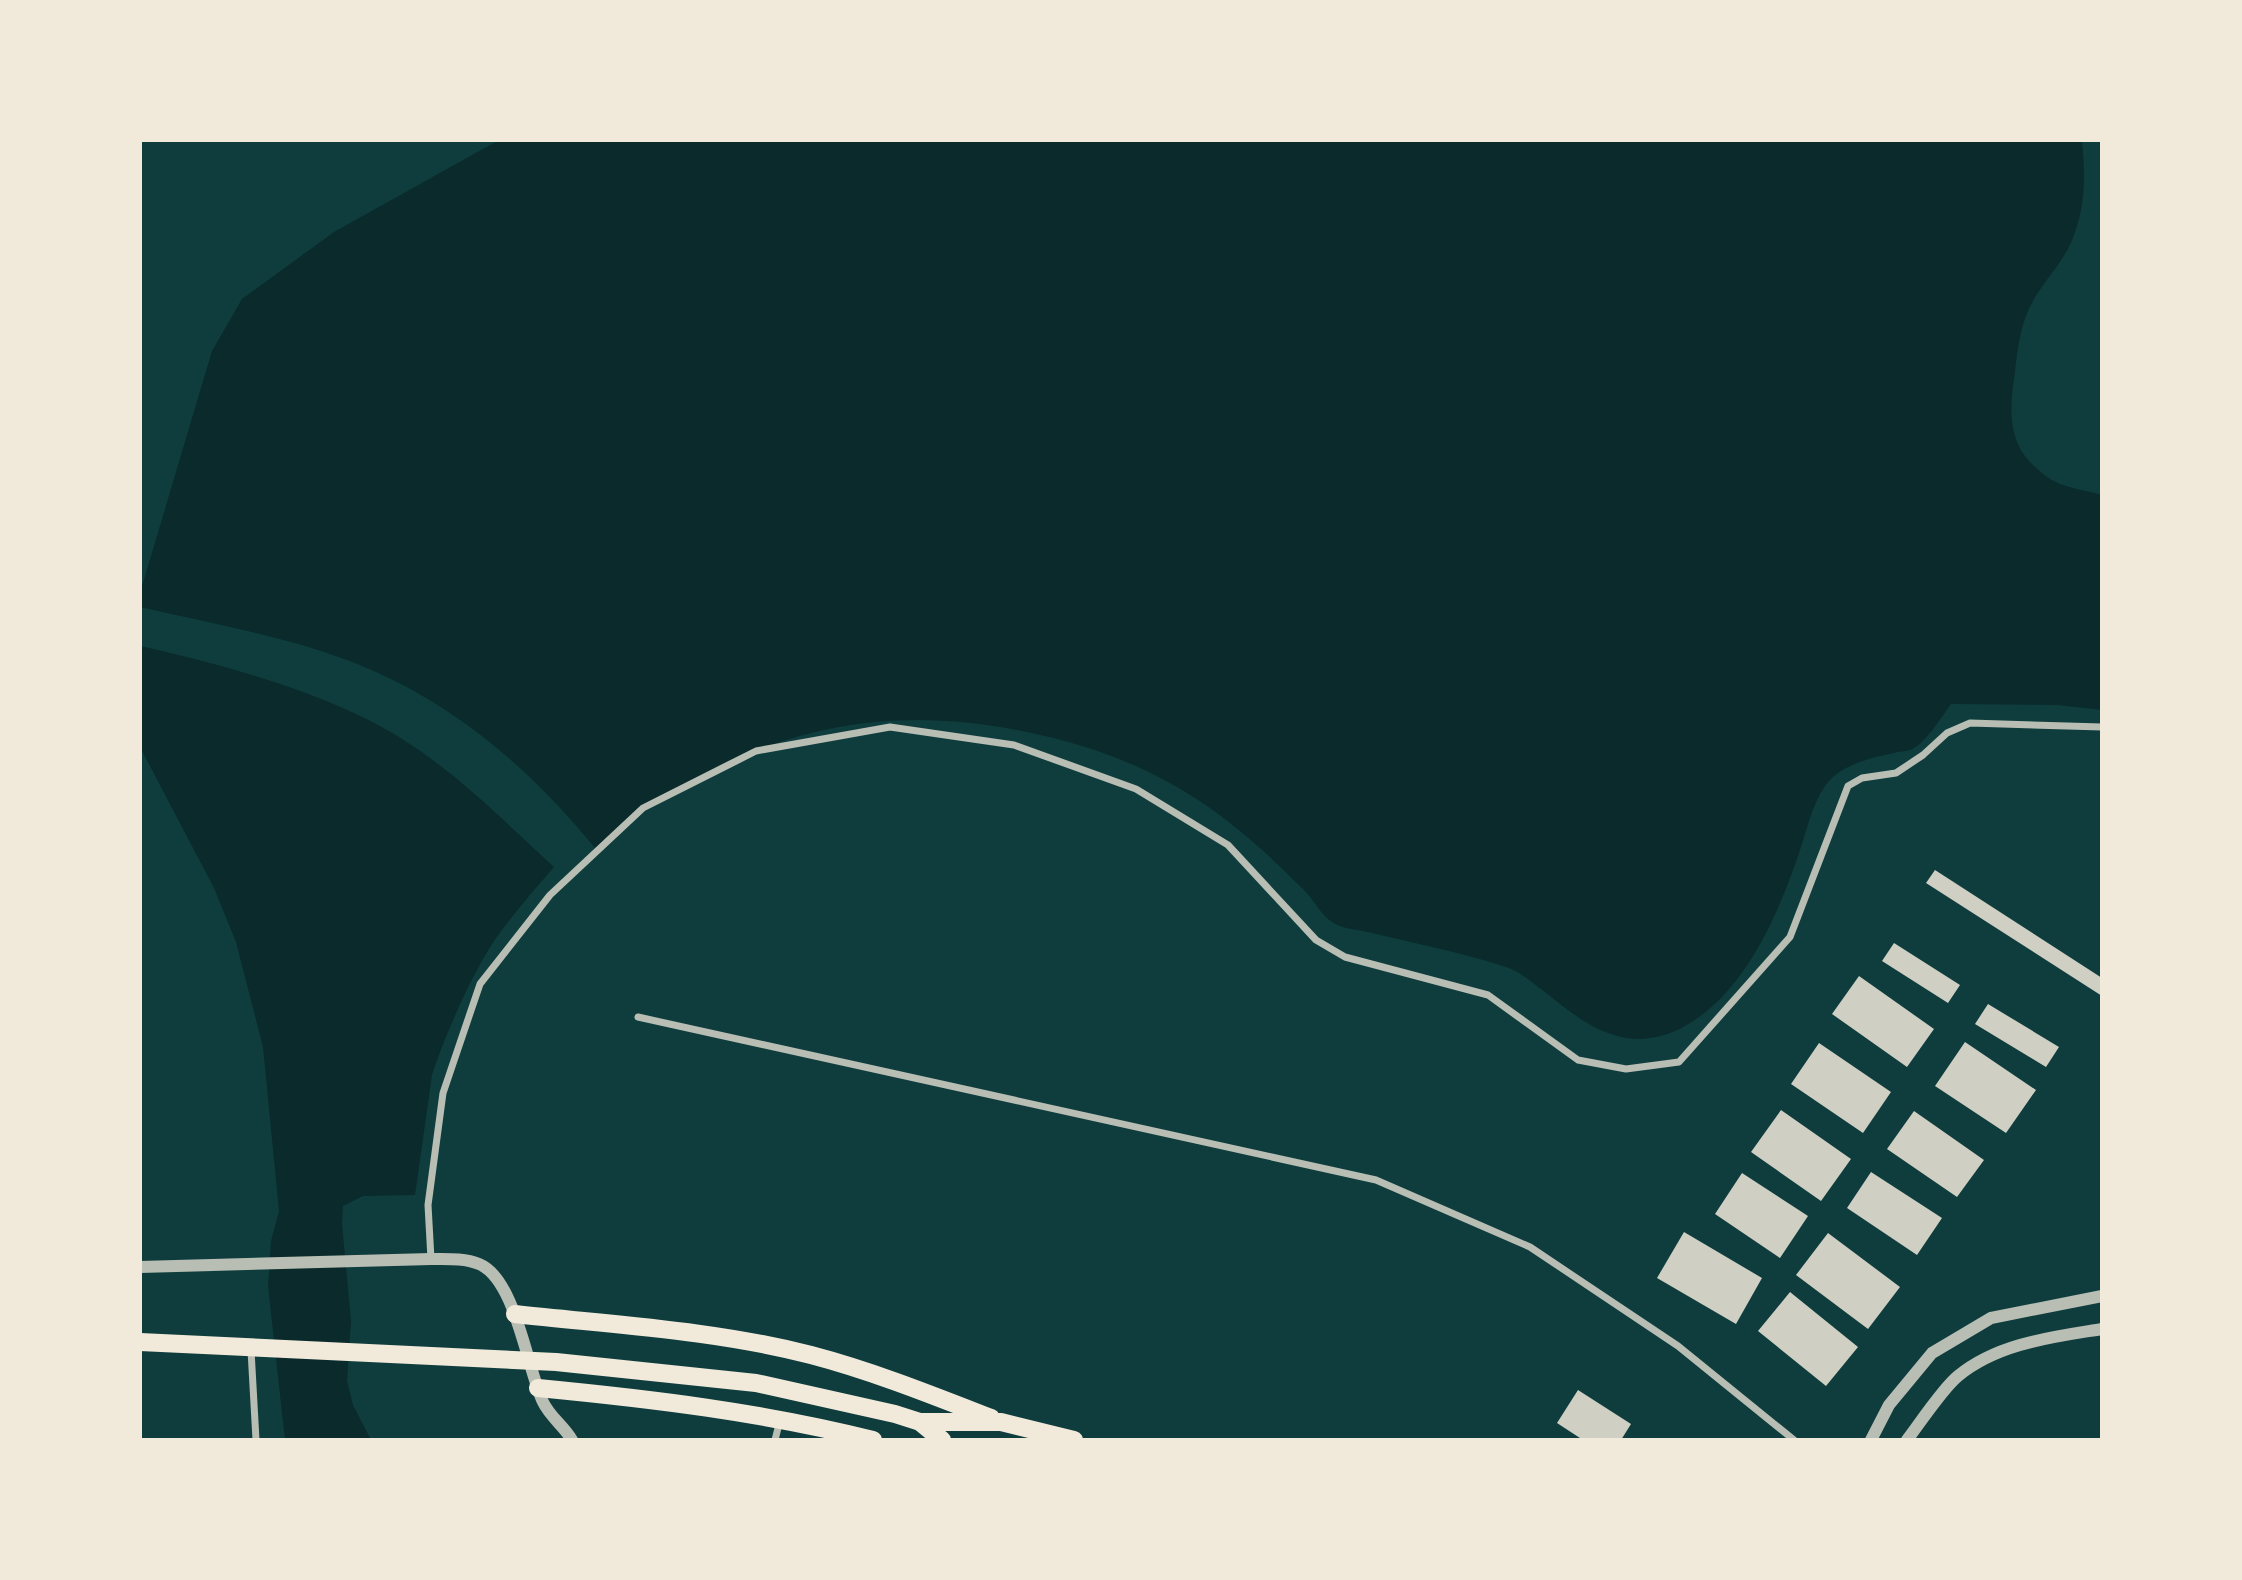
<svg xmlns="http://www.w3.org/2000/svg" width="2242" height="1580" font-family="Georgia,serif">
  <rect width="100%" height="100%" fill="#0f3d3e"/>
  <path fill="#0a2a2b" d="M499 140H2082C2085 174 2086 203 2074 235 2066 259 2047 277 2034 299 2021 321 2018 346 2015 371 2010 405 2006 440 2034 466 2042 473 2050 480 2060 484 2074 489 2088 491 2102 495V710L2057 705 1951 704C1943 715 1926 742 1914 748 1910 751 1904 751 1898 752 1872 758 1842 763 1825 786 1811 806 1806 834 1798 856 1777 917 1744 993 1685 1026 1666 1037 1642 1042 1621 1037 1587 1029 1564 1006 1537 986 1528 979 1519 972 1509 968 1465 953 1417 944 1372 933 1361 930 1341 929 1332 922 1321 915 1314 900 1305 891 1273 859 1241 829 1204 804 1153 769 1096 747 1036 734 863 695 731 739 595 848 527 765 448 698 347 660 280 635 209 623 140 607V593L212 351 242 299 334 232Z
    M140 646C222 664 331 694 402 739 458 774 505 822 554 867 534 890 514 913 496 938 472 973 445 1035 432 1075L415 1195 363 1196 343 1206 342 1224 351 1321 347 1381 353 1405 371 1440H285L268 1286 271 1241 279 1211 263 1047 236 942 214 888 140 747Z"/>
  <path fill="#cfcfc3" d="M1935 870 2102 978V996L1926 883Z
    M1894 943 1960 985 1948 1003 1882 961Z
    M1859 976 1934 1029 1907 1067 1832 1014Z
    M1988 1004 2059 1047 2046 1067 1975 1024Z
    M1965 1042 2036 1090 2006 1133 1935 1086Z
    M1819 1043 1891 1092 1863 1133 1791 1084Z
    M1781 1110 1851 1159 1821 1201 1751 1152Z
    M1914 1111 1984 1160 1957 1197 1887 1149Z
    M1871 1172 1942 1218 1917 1255 1847 1208Z
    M1742 1173 1808 1216 1780 1258 1715 1214Z
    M1684 1232 1762 1278 1736 1324 1657 1278Z
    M1828 1233 1900 1287 1868 1329 1796 1275Z
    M1790 1292 1858 1347 1826 1386 1758 1331Z
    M1578 1390 1631 1424 1621 1440H1583L1557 1423Z"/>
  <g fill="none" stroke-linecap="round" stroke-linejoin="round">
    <path stroke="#b8beb3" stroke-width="7" d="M638 1017 1376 1180 1530 1247 1678 1346 1794 1440
      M431 1259 428 1205 443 1093 480 984 550 895 643 808 756 751 890 727 1014 745 1136 789 1228 845 1316 940 1345 957 1488 995 1578 1060 1626 1069 1679 1062 1790 937 1848 786 1862 778 1896 773 1923 755 1947 733 1970 723 2102 727
      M251 1350 256 1440
      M775 1440 780 1420"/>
    <path stroke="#b8beb3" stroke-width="12" d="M140 1267 431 1259C447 1259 465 1258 479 1264 516 1279 527 1369 543 1402 550 1417 564 1426 572 1440
      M1871 1440 1889 1405 1932 1353 1991 1318 2102 1296
      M1907 1440C1920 1423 1943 1388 1958 1376 1998 1343 2053 1337 2102 1329"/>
    <path stroke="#f1e9da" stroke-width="18" d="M515 1314C614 1325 714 1330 811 1355 872 1371 932 1395 991 1418
      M140 1342 556 1362 756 1383 895 1414 920 1422H1001L1074 1440
      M538 1388C652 1399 761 1412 873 1440
      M920 1422 942 1440"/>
  </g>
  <rect width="2242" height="1580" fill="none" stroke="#f1e9da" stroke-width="284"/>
</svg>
